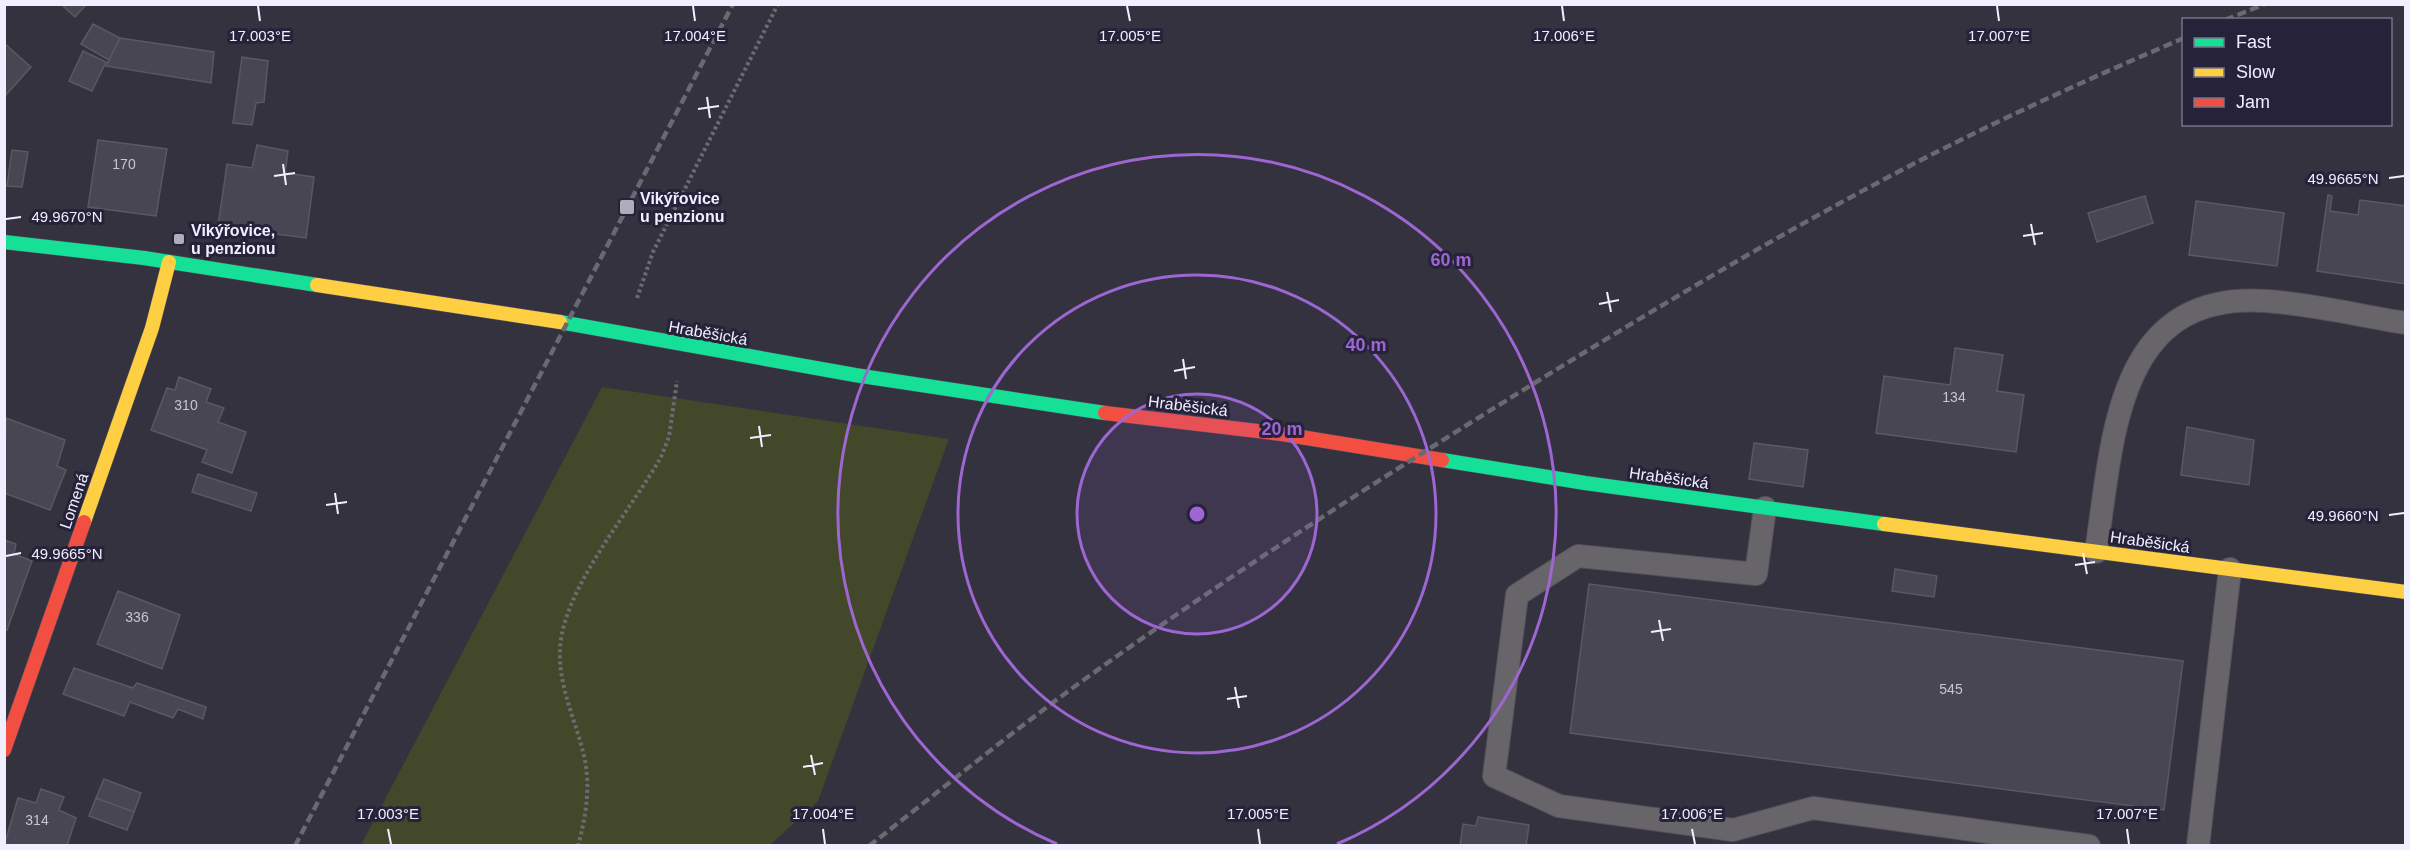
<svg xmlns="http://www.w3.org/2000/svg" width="2410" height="850" font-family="Helvetica,sans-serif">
  <rect width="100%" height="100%" fill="#33323e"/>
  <path fill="#43482a" d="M602 387 949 439 818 801 770 845H361Z"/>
  <path fill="#484653" stroke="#5a5863" stroke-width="1.5" d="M61 4H87L75 17Z
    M93 24 120 38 109 60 81 44Z
    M120 38 214 52 211 83 106 66Z
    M4 43 31 67 4 97Z
    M83 51 106 62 92 91 69 81Z
    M242 57 268 61 264 102 256 103 252 125 233 123Z
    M98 140 167 149 156 216 88 207Z
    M257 145 288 151 285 173 314 177 306 238 218 226 227 164 252 168Z
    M12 150 28 152 22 187 7 186Z
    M2328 195 2332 196 2330 211 2358 215 2360 200 2406 206V284L2317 271Z
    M2145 196 2153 223 2097 242 2088 213Z
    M2196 201 2284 213 2277 266 2189 255Z
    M1955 348 2003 355 1997 391 2024 395 2016 452 1876 433 1884 376 1950 385Z
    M179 377 211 389 206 402 224 408 218 422 246 432 232 473 202 462 207 450 151 430 167 388 175 390Z
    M6 418 65 440 57 466 66 470 50 510 4 493Z
    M2187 427 2254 440 2249 485 2181 475Z
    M1754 443 1808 450 1803 487 1749 479Z
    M198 474 257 493 251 511 192 492Z
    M4 540 16 544 14 554 32 561 7 630 4 629Z
    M1895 569 1937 576 1934 597 1892 591Z
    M1589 584 2183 661 2164 810 1570 733Z
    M118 591 180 615 162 669 97 644Z
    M74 668 133 688 137 683 206 707 203 719 178 709 173 718 130 702 124 716 63 694Z
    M104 779 141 793 134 812 96 798Z
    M41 789 64 797 59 810 76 818 67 846H4L18 798 36 803Z
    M96 798 134 812 127 830 89 816Z
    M1478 817 1529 825 1526 846H1460L1463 824 1476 826Z"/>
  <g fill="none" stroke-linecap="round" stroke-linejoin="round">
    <defs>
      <path id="lane" d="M1765 508 1756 574 1578 556 1517 595 1494 776 1559 806 1733 830 1813 808 2089 846
        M2096 552C2113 442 2114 290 2266 301 2313 304 2360 316 2406 323
        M2198 846 2230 569"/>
      <path id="fast" d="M4 242 144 258 317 285
        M560 322 855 375 1105 413
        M1442 460 1585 483 1884 524"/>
      <path id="slow" d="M317 285 560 322
        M84 522 152 328 169 262
        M1884 524 2406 592"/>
      <path id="jam" d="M1105 413 1282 434 1442 460
        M4 750 84 522"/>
    </defs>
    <use href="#lane" stroke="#52515c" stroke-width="24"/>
    <use href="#fast" stroke="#52515c" stroke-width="15"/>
    <use href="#slow" stroke="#52515c" stroke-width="15"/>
    <use href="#jam" stroke="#52515c" stroke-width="15"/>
    <path stroke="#6d6b70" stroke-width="4" stroke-dasharray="3 3" stroke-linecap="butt" d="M637 298 653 252 778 4
      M578 846C586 816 591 786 584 756 576 721 558 686 560 649 563 588 630 512 661 457L669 437 677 381"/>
    <use href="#lane" stroke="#68656a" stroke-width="22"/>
    <use href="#fast" stroke="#16e098" stroke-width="14"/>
    <use href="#slow" stroke="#ffcf43" stroke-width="14"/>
    <use href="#jam" stroke="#f24e42" stroke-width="14"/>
    <path stroke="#6a6871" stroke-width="4.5" stroke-dasharray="9 4.5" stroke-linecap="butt" d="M2225 20 2265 4
      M295 846 733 4
      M869 846C938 792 1007 736 1078 684 1215 585 1356 494 1499 405 1625 327 1751 250 1881 181 1980 128 2081 82 2184 38"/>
  </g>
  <path fill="none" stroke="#f0efff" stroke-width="2" d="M258 6 260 21M693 6 695 21M1127 6 1130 21M1562 6 1564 21M1997 6 1999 21M707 97 710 118M698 109 719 106M283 164 286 185M274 176 295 173M2389 178 2404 176M6 219 21 217M2031 224 2035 245M2023 236 2043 233M1607 292 1611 312M1599 304 1619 300M1183 359 1186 379M1174 371 1195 367M759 426 762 447M750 438 771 435M335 493 338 514M326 505 347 502M2389 515 2404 513M2083 553 2087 574M6 556 21 553M2075 565 2095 562M1659 620 1663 641M1651 632 1671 629M1235 687 1239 708M1227 699 1247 696M811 755 815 775M803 767 823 763M388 829 391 844M823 829 825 844M1258 829 1260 844M1692 829 1695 844M2127 829 2129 844"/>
  <circle cx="1197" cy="514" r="120" fill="#9e66d2" fill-opacity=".12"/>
  <g fill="none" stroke="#9e66d2" stroke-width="3">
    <circle cx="1197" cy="514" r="120"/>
    <circle cx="1197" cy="514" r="239"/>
    <path d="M1057 844A359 359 0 1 1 1337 844"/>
  </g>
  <g fill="#aeadbb" stroke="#252239" stroke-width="2">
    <rect x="619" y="199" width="16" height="16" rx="3"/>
    <rect x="173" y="233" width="12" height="12" rx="3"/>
  </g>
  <g text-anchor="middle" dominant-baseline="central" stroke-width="6" stroke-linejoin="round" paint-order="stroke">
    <g font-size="14" fill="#c6c5d4">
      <text x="124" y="164">170</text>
      <text x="1954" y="397">134</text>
      <text x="186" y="405">310</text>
      <text x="137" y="617">336</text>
      <text x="1951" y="689">545</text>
      <text x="37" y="820">314</text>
    </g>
    <g font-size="16" font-weight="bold" fill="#f0efff" stroke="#252239" text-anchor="start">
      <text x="640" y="198">Vikýřovice<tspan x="640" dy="18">u penzionu</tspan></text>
      <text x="191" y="230">Vikýřovice,<tspan x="191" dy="18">u penzionu</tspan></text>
    </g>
    <g font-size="16" fill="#f0efff" stroke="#252239">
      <text transform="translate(708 333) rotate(10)">Hraběšická</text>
      <text transform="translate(1188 406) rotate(7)">Hraběšická</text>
      <text transform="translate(1669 478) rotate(8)">Hraběšická</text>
      <text transform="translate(74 501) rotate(-71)">Lomená</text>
      <text transform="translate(2150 542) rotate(8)">Hraběšická</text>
    </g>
  </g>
  <g font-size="15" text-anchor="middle" fill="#f0efff" stroke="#252239" stroke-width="6" stroke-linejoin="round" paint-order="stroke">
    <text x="260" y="41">17.003°E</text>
    <text x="695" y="41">17.004°E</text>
    <text x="1130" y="41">17.005°E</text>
    <text x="1564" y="41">17.006°E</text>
    <text x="1999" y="41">17.007°E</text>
    <text x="2343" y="184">49.9665°N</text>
    <text x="67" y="222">49.9670°N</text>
    <text x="2343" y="521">49.9660°N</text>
    <text x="67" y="559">49.9665°N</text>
    <text x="388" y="819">17.003°E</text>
    <text x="823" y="819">17.004°E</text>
    <text x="1258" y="819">17.005°E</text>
    <text x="1692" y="819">17.006°E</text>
    <text x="2127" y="819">17.007°E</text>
  </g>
  <circle cx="1197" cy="514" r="9" fill="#9e66d2" stroke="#252239" stroke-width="3"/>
  <g font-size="18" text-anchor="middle" font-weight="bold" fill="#9e66d2" stroke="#252239" stroke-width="6" stroke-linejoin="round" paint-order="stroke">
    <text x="1451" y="266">60 m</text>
    <text x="1366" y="351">40 m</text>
    <text x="1282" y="435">20 m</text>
  </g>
  <rect width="2410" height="850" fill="none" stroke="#f0efff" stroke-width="12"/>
  <rect x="2182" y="18" width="210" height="108" fill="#252239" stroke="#767488" stroke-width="1.5"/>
  <rect x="2194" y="38" width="30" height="9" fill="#16e098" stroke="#767488" stroke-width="1.5"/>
  <text x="2236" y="48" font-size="18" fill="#f0efff">Fast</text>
  <rect x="2194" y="68" width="30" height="9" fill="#ffcf43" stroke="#767488" stroke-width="1.5"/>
  <text x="2236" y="78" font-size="18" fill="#f0efff">Slow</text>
  <rect x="2194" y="98" width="30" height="9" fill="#f24e42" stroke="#767488" stroke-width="1.5"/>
  <text x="2236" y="108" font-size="18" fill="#f0efff">Jam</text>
</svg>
